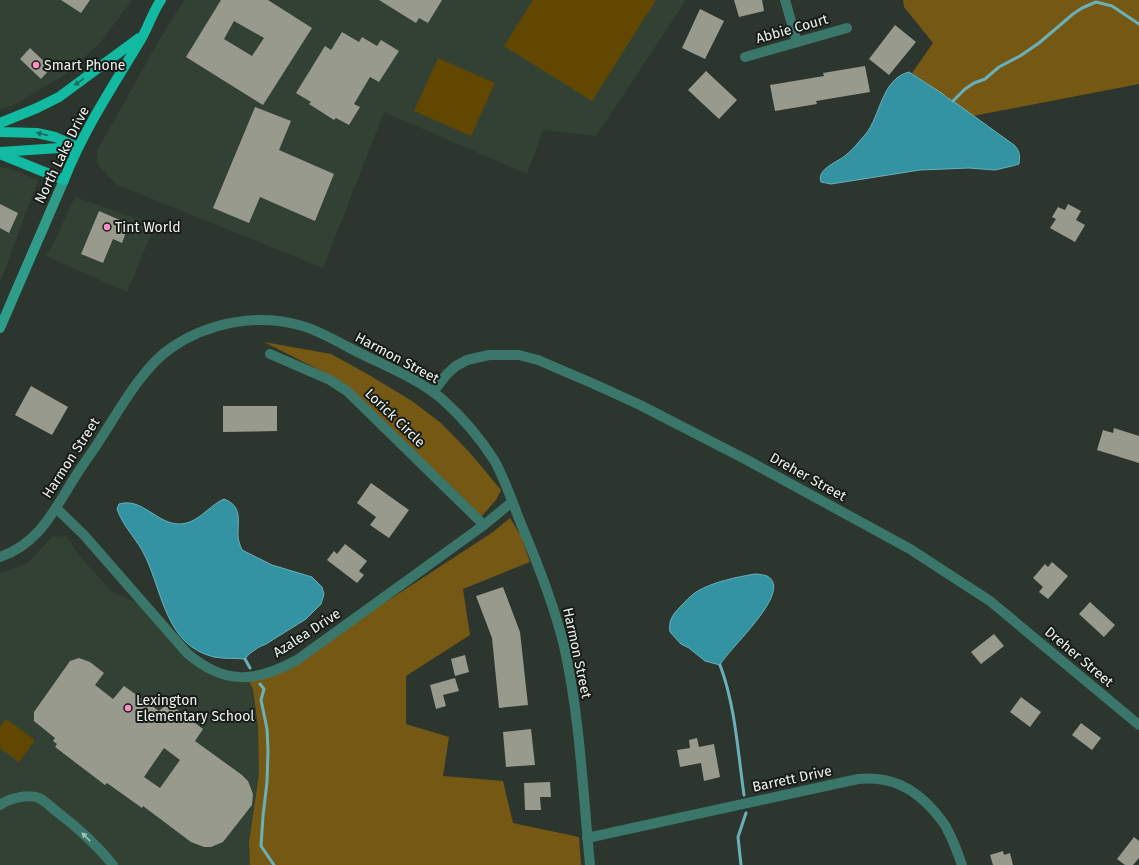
<svg xmlns="http://www.w3.org/2000/svg" width="1139" height="865" font-family="'Fira Sans',sans-serif">
  <rect width="100%" height="100%" fill="#2d362e"/>
  <path fill="#334134" d="M0 0H132L99 44 66 74 14 105 0 109Z
    M184 0H686L596 136 543 130 527 174 384 112 323 268 118 185 107 175 98 165 97 151 158 42Z
    M0 167 16 171 38 180 0 283Z
    M75 197 155 225 127 292 46 256 52 246Z
    M66 536 83 560 112 592 145 606 197 662 247 677 253 689 258 727 259 774 249 842 250 865H0V573L28 563 52 537Z"/>
  <path fill="#624700" d="M533 0H656L592 101 504 46Z
    M438 58 495 83 471 136 414 111Z
    M6 719 35 740 19 762 0 748V727Z"/>
  <path fill="#755814" d="M903 0H1139V84L973 116 912 73 933 43 904 7Z
    M264 342 331 354 369 375 412 401 441 423 471 454 501 490 496 500 481 517 335 378Z
    M510 518 521 536 530 562 463 589 470 635 406 676V724L449 737 443 776 503 781 513 823 579 837 581 865H250L249 842 259 774 258 727 253 689 247 677 297 660 493 532Z"/>
  <path fill="#3393a2" stroke="#6bb0b9" d="M909 72 943 94 946 97 953 101 1014 145C1020 151 1020 155 1019 164L1012 166 995 170 969 168 920 170 831 184 821 182C816 169 838 162 846 155 853 150 859 141 865 135 881 116 881 79 909 72Z
    M224 499C242 506 238 519 238 535 238 540 240 545 242 550L272 565 312 577 322 587 324 594 321 604 306 619 266 644 259 647 249 654 245 659C235 658 224 659 214 657 167 646 163 595 146 558 138 540 123 527 117 509L119 504C142 497 157 524 179 524 198 524 208 506 224 499Z
    M755 574C759 574 764 575 767 576 795 591 727 650 720 665L705 661 689 648 681 644 670 632C668 621 673 614 680 607 685 602 690 596 696 592 712 582 737 577 755 574Z"/>
  <g fill="none" stroke-linecap="round" stroke-linejoin="round">
    <path stroke="#6bb0b9" stroke-width="3" d="M953 101 965 89 974 83 985 79 999 67 1020 56 1039 43 1073 14 1082 8 1096 2 1112 6 1139 24
      M245 659 250 668
      M720 665C735 704 738 753 744 795
      M260 684 264 689 261 700 267 729 268 750 267 782 263 816 261 846 274 865
      M741 865 738 837 746 813"/>
  </g>
  <path fill="#989a8e" fill-rule="evenodd" d="M61 0H90L81 13Z
    M221 0H268L312 28 263 105 186 57ZM234 21 264 38 252 56 224 39Z
    M379 0H442L428 23 419 18 416 23Z
    M734 0H762L764 11 739 17Z
    M700 9 724 21 705 59 682 48Z
    M895 25 916 42 889 75 869 59Z
    M342 32 359 42 362 37 377 46 381 40 399 51 379 82 370 77 354 104 360 107 349 125 336 118 334 120 309 104 311 102 296 93 325 46 331 50Z
    M30 48 51 68 41 79 20 59Z
    M865 66 870 92 816 101 817 104 775 111 770 85 824 76 823 73Z
    M706 71 737 100 719 119 688 90Z
    M255 107 291 121 279 150 334 174 315 221 260 197 249 223 213 208Z
    M0 204 18 213 9 233 0 228Z
    M1068 204 1081 211 1076 220 1085 225 1075 242 1050 228 1056 219 1052 217 1058 207 1065 210Z
    M99 211 129 224 122 243 113 239 103 263 81 254Z
    M31 386 68 407 52 435 15 415Z
    M223 406H277V431L223 432Z
    M1114 428 1139 436V463L1097 450 1103 430 1113 433Z
    M371 483 409 510 389 538 370 525 376 517 357 503Z
    M345 544 367 561 359 571 364 575 357 583 327 560 334 551 337 554Z
    M1052 562 1068 576 1048 599 1039 592 1043 587 1033 578 1045 564 1048 567Z
    M503 587 520 632 528 705 499 708 492 638 476 596Z
    M1090 602 1115 625 1104 637 1079 614Z
    M994 634 1004 646 981 664 971 652Z
    M465 655 469 672 455 676 451 659Z
    M79 658 90 662 104 673 95 685 113 699 124 686 159 711 166 705H171L203 729 195 741 242 775 248 781 253 794 252 805 223 842 211 847H204L191 842 143 806 142 808 107 783 105 785 55 747 57 744 53 741 55 738 34 721V712L70 661ZM164 748 180 760 160 788 144 777Z
    M455 678 459 691 443 695 446 706 436 709 430 685Z
    M1021 697 1041 712 1030 727 1010 712Z
    M1081 723 1101 738 1092 750 1072 735Z
    M531 729 535 765 506 767 503 732Z
    M697 738 699 747 714 744 720 777 704 781 701 763 680 767 677 750 690 748 689 740Z
    M550 782 551 797H540L541 810H525L524 783Z
    M1134 837 1139 841V858L1133 865H1125L1117 859Z
    M1003 851 1004 855 1010 853 1013 865H993L990 855Z"/>
  <g fill="none" stroke-linecap="round" stroke-linejoin="round">
    <path stroke="#3a776a" stroke-width="10" d="M785 0 797 42
      M745 57 847 28
      M270 354 330 380 347 391 484 525
      M433 392 447 374 456 366 467 360 489 355H519L538 360 594 384 640 405 747 460 910 549 990 601 1139 725
      M56 508 84 535 187 653C224 685 255 683 297 660L484 525 512 502
      M0 805C9 798 28 794 39 798 45 801 51 807 56 811 77 827 97 845 113 865
      M587 838 858 779C890 776 913 787 934 811 939 817 945 823 948 831 954 842 958 854 962 865"/>
    <path stroke="#3a776a" stroke-width="10" d="M0 557C40 543 54 510 75 477 82 466 89 456 96 446 116 416 141 368 171 348 207 323 256 313 299 325 316 329 332 339 348 347 379 364 415 376 442 399 461 416 480 438 494 460 505 479 513 504 521 524 538 564 554 605 564 646 580 716 583 794 590 865"/>
    <path stroke="#2f9d89" stroke-width="10" d="M0 328 64 180"/>
    <path stroke="#12baa1" stroke-width="10" d="M0 123 37 108 59 97 139 38
      M0 132 37 133 55 137 78 147
      M0 152 74 147
      M0 154 64 180C83 131 113 86 140 41 148 28 152 13 161 0"/>
  </g>
  <defs><path id="oneway-solid" d="M-6-.8H1V-3.2L6.5 0L1 3.2V.8H-6Z"/></defs>
  <g fill="#156b5c">
    <use href="#oneway-solid" transform="translate(79 82) rotate(144)"/>
    <use href="#oneway-solid" transform="translate(42 134) rotate(-167)"/>
  </g>
  <use fill="#a6c1b9" href="#oneway-solid" transform="translate(86 837) rotate(-134)"/>
  <g fill="#fc8fc3" stroke="#181c18" stroke-width="1.5">
    <circle cx="36" cy="65" r="4"/>
    <circle cx="107" cy="227" r="4"/>
    <circle cx="128" cy="708" r="4"/>
  </g>
  <g text-anchor="middle" dominant-baseline="central" stroke-width="4" stroke-linejoin="round" paint-order="stroke">
    <g font-size="14" fill="#eef3ee" stroke="#181c18">
      <text transform="translate(792 29) rotate(-16)">Abbie Court</text>
      <text transform="translate(62 155) rotate(-64)">North Lake Drive</text>
      <text transform="translate(397 358) rotate(28)">Harmon Street</text>
      <text transform="translate(395 418) rotate(44)">Lorick Circle</text>
      <text transform="translate(71 458) rotate(-57)">Harmon Street</text>
      <text transform="translate(808 477) rotate(29)">Dreher Street</text>
      <text transform="translate(307 633) rotate(-33)">Azalea Drive</text>
      <text transform="translate(577 653) rotate(78)">Harmon Street</text>
      <text transform="translate(1079 657) rotate(40)">Dreher Street</text>
      <text transform="translate(792 779) rotate(-12)">Barrett Drive</text>
    </g>
    <g font-size="14" fill="#eef3ee" stroke="#181c18" text-anchor="start">
      <text x="44" y="65">Smart Phone</text>
      <text x="115" y="227">Tint World</text>
      <text x="136" y="700">Lexington<tspan x="136" dy="16">Elementary School</tspan></text>
    </g>
  </g>
</svg>
